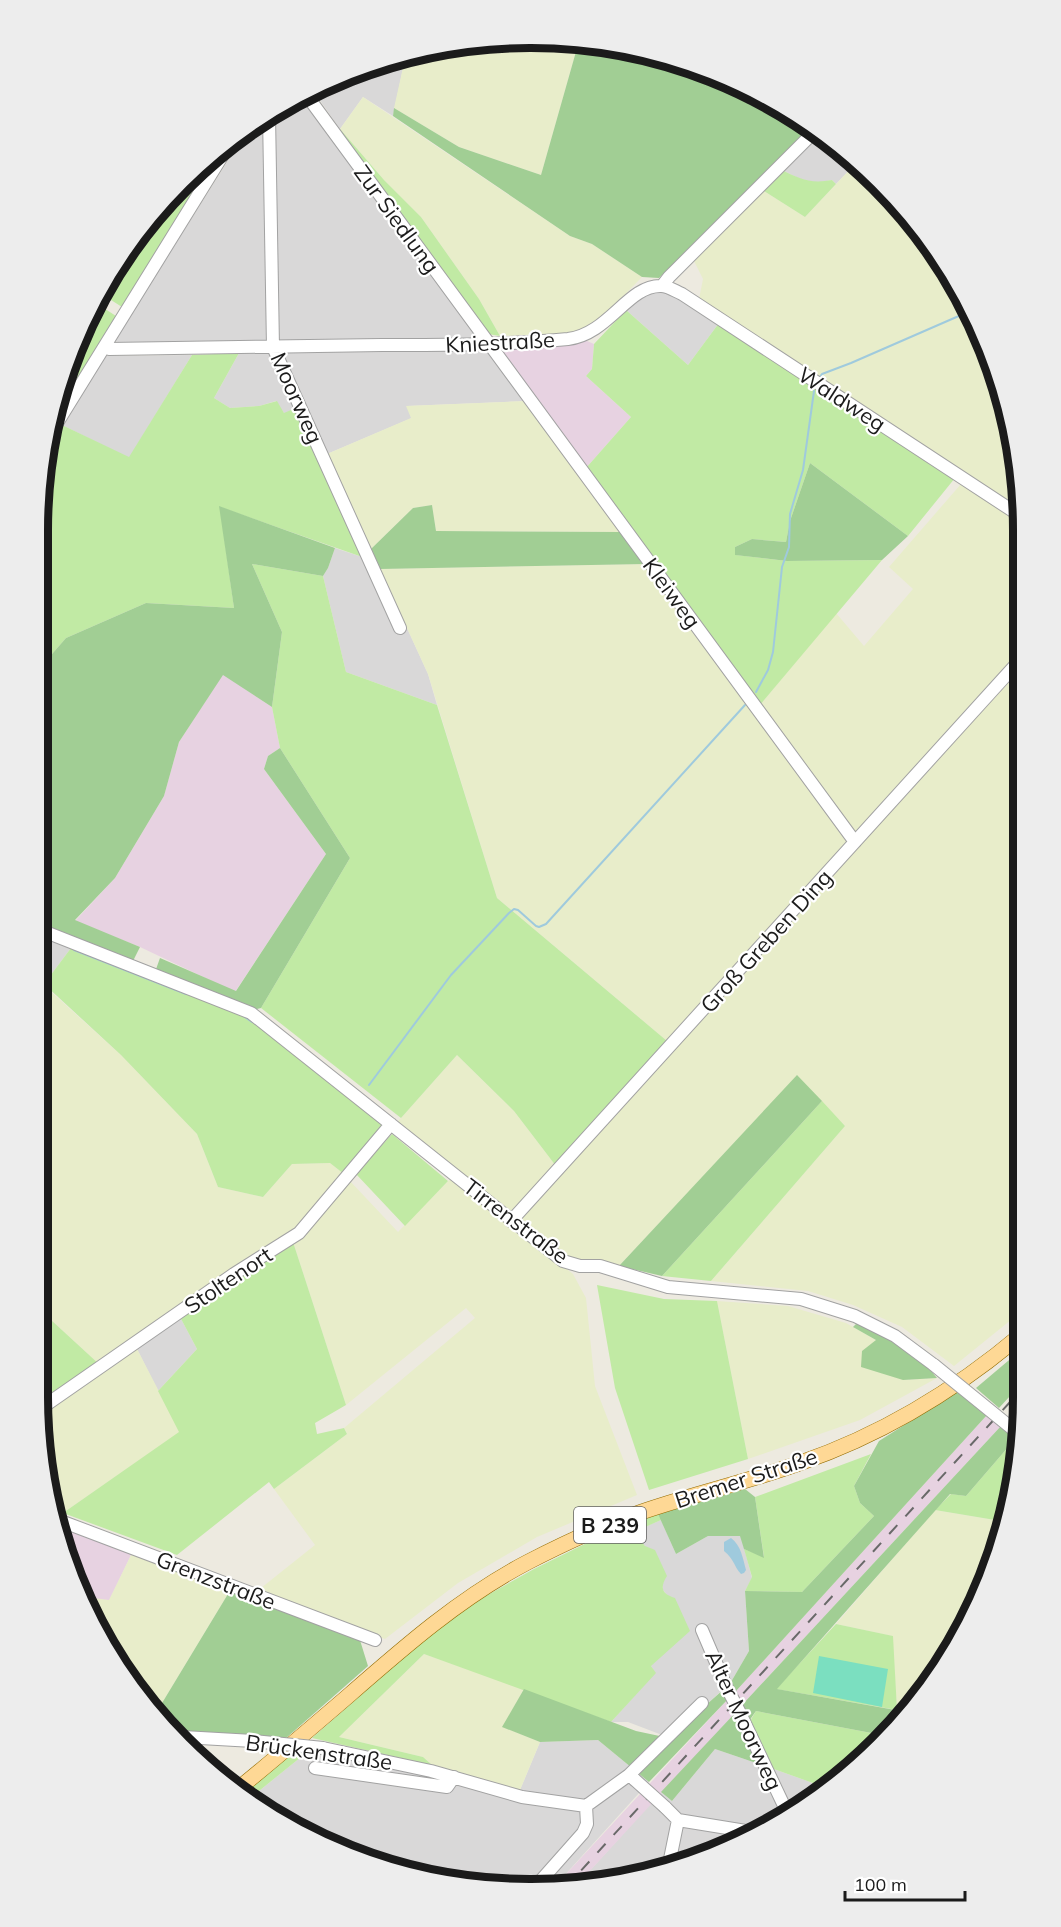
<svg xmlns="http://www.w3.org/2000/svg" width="1061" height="1927" font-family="Mulish,sans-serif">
  <rect width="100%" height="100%" fill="#edeae0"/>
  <path fill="#d9d8d8" d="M406 54 393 116 363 97 340 129 312 89Z
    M302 95 480 337 477 340 119 345 115 340 248 129Z
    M816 133 855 164 836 184 832 180 816 183 800 179 780 169Z
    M655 289 676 295 719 323 688 365 626 310 637 297Z
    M488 349 526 401 407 406 412 418 327 454 284 413 276 401 259 406 230 408 214 398 239 353Z
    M192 355 129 458 62 425 105 356Z
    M335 548 365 558 380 569 428 674 437 705 346 672 323 576 328 568Z
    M38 935 71 948 44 984 38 980Z
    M180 1317 197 1349 158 1391 136 1347Z
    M661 1520 676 1554 708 1536H741L752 1578 745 1591 749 1651 731 1682 670 1738 628 1722H611L655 1673 651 1666 668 1596 663 1590 662 1584 645 1546 633 1532Z
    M598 1740 649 1782 554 1887 403 1873 257 1807 249 1799 306 1753 361 1758 424 1772 432 1765 520 1790 540 1742Z
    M715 1749 759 1764 783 1812 719 1852 576 1886 661 1792 672 1801Z
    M771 1768 824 1787 791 1807Z"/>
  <path fill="#e7d2e1" d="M587 341 594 344 592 369 586 376 631 417 586 468 502 353 505 347Z
    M223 674 272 707 280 748 268 756 264 769 326 854 235 992 140 947 75 921 115 878 164 796 179 742Z
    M987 1415 1001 1426 742 1705 736 1691Z
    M58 1522 132 1553 109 1601 86 1597 64 1555Z
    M728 1699 735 1713 576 1886 563 1888 554 1887Z"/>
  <path fill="#e8edca" d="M498 39 579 41 541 175 459 147 394 108 406 54Z
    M363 97 570 236 592 244 642 277 604 316 594 324 581 330 569 333 500 336 479 299 421 217 384 180 340 129Z
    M855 164 879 182 941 257 997 372 1019 466V508L699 299 703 279 692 257 761 189 805 217Z
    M526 401 621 532 436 531 432 505 413 508 371 549 327 454 411 418 406 406Z
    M961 484 1020 522V653L858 834 854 835 760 705 836 613 864 646 913 589 889 567Z
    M646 564 846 840V845L667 1041 497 898 428 674 380 569Z
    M1020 670 1022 1311 954 1366 902 1327 853 1305 808 1291 711 1281 845 1126 797 1076 619 1266 574 1261 561 1255 524 1227 521 1216Z
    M38 980 121 1055 197 1134 218 1187 263 1197 292 1164 330 1163 344 1174 297 1230 100 1365 38 1308Z
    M457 1055 514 1111 556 1166 507 1221 573 1274 586 1298 595 1386 637 1495 537 1537 458 1583 385 1639 256 1592 315 1545 274 1489 347 1434 344 1428 475 1318 466 1308 346 1405 293 1242 349 1180 398 1232 452 1177 392 1128Z
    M717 1301 788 1306 846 1323 876 1340 903 1380 937 1378 860 1420 748 1459Z
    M136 1347 180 1432 63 1513 56 1510 40 1414Z
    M935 1510 1007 1522V1524L958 1643 901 1711 897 1710 892 1636 836 1624Z
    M132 1553 231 1589 156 1713 140 1697 86 1597 109 1600Z
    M424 1654 524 1689 503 1727 540 1742 520 1790 432 1765 423 1757 339 1737Z"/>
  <path fill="#c1eaa4" d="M340 129 384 180 421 217 479 299 500 336 488 334 342 136Z
    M202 166 205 174 122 307 100 293 103 284 160 206Z
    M780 169C800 179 810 184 832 180L836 184 805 217 761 189Z
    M96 303 116 316 60 409 53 412 54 403Z
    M626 310 688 365 719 323 955 478 908 536 810 463 790 521 786 542 752 539 735 547 736 555 787 561 882 560 760 705 586 468 631 417 586 376 592 369 594 344Z
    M239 353 214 398 230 408 259 406 277 401 284 413 298 407 365 558 220 507 234 608 146 603 66 638 38 670 39 499 46 453 62 425 129 457 192 355Z
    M252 564 323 576 346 672 437 705 497 898 667 1041 556 1166 514 1111 457 1055 401 1118 261 1008 350 858 280 748 272 707 282 632Z
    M71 948 248 1016 387 1124 344 1174 330 1163 292 1164 263 1197 218 1187 197 1134 121 1055 44 984Z
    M822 1101 845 1126 711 1281 662 1276Z
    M392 1134 448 1181 405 1226 356 1174Z
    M293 1242 346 1405 315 1423 317 1434 344 1428 347 1434 274 1489 269 1482 177 1555 63 1513 179 1432 158 1391 197 1349 180 1317Z
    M597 1285 664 1299 717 1301 748 1459 649 1490 615 1388Z
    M38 1308 100 1365 39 1406 38 1396Z
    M1016 1438 1020 1442 1007 1522 935 1510 951 1494 966 1496Z
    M871 1454 854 1486 860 1503 874 1516 802 1592 745 1591 752 1577 744 1549 764 1557 755 1497Z
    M658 1514 661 1520 634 1532 645 1546 655 1550 667 1576C660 1587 661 1594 675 1598L690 1631 651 1666 656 1673 611 1722 424 1654 339 1737 423 1757 432 1765 312 1738 432 1633 484 1597 534 1569 595 1539Z
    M836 1624 893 1636 897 1710 776 1689Z
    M756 1711 882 1735 856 1767 824 1787 771 1768 750 1721Z
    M293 1751 306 1753 249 1799 242 1793Z"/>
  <path fill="#a1ce94" d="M579 41H586L593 46 689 64 777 103 810 129 659 278 642 277 592 244 570 236 393 116 394 108 459 147 541 175Z
    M810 463 908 536 882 560 787 561 735 555V547L752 539 786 542 790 521Z
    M432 505 436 531 621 532 646 564 380 569 371 549 413 508Z
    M219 506 335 548 328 568 323 576 252 564 282 632 272 707 223 675 179 742 164 796 115 878 75 920 140 947 132 963 38 924V670L66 638 146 603 234 608Z
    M280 748 350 858 261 1008 253 1010 155 972 160 958 236 991 326 854 264 769 268 756Z
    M797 1075 822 1101 662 1276 619 1266Z
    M857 1323C885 1337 918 1353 937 1378L903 1380 861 1367 862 1351 876 1340 853 1327Z
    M1022 1349V1383L999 1408 976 1388Z
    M958 1391 987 1415 736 1691 731 1682 749 1651 745 1591 802 1592 874 1516 860 1503 854 1486 879 1441Z
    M1001 1426 1016 1438 966 1496 950 1494 777 1689 901 1711 882 1735 756 1711 749 1721 742 1705Z
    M745 1489 755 1497 764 1558 744 1549 740 1536H708L676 1554 658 1514Z
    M231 1589 359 1637 368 1666 285 1739 177 1732 156 1713Z
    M524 1689 636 1731 669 1738 724 1689 728 1699 649 1782 598 1740 540 1742 502 1727Z
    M735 1713 759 1764 715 1749 672 1801 661 1792Z"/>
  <path fill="#7bdfc0" d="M819 1656 888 1669 882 1707 813 1693Z"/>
  <path fill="#9fcadd" d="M731 1538C741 1545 743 1559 746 1570L744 1573 741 1574C734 1567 735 1560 724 1551V1542Z"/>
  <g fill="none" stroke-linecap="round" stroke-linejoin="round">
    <path stroke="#9fcadd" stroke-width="2" d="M818 379 822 374 851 363 968 312
      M756 692 768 670 773 652 782 567 789 547 790 514 803 470 814 391
      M74 950 186 994
      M242 1015 252 1022
      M369 1085 451 975 509 913 514 909 518 910 536 926 539 927 546 924 745 705"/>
    <defs>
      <path id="minor" d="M305 93 855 842
        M269 115 273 347 400 628
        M662 286 669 277 814 132
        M105 347 109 349C200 348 291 347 382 345 444 345 506 345 568 339 609 334 628 285 661 286 668 286 675 291 682 294L1019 515
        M49 436 234 137
        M38 929 251 1013 563 1261 580 1266H600L668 1287 801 1299 855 1316 895 1336 934 1365
        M511 1221 1020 660
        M40 1409 234 1274 299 1233 391 1124
        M58 1520 375 1640
        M702 1630 726 1686
        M740 1713 786 1810
        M183 1737 253 1741
        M323 1748 431 1771 522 1797 586 1806 629 1775 635 1780
        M315 1768 447 1787 454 1777
        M629 1775 702 1703
        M665 1807 678 1820 752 1832
        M669 1864 678 1820
        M536 1886 583 1833 587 1824 586 1806"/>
      <path id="major" d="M238 1789C275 1759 311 1728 347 1697 404 1647 461 1597 528 1562 561 1545 597 1528 633 1515 688 1495 745 1483 800 1463 881 1435 957 1389 1022 1334"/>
    </defs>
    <use href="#minor" stroke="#a2a2a2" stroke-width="14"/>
    <use href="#major" stroke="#936c00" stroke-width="16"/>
    <use href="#minor" stroke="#fff" stroke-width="12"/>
    <use href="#major" stroke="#fed895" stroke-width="15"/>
    <path stroke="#696969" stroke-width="2" stroke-dasharray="12 12" stroke-linecap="butt" d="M565 1888 1022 1389"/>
    <defs>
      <path id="minor-bridge" d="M934 1365 1019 1434
        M726 1686 740 1713
        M253 1741 323 1748
        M635 1780 665 1807"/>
    </defs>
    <use href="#minor-bridge" stroke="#a2a2a2" stroke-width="14" stroke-linecap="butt"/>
    <use href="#minor-bridge" stroke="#fff" stroke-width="12"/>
  </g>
  <g text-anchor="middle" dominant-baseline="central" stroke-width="4.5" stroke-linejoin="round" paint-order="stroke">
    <rect fill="#fff" stroke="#5f5f5f" stroke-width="1.5" x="574" y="1507" width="72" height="36" rx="4.5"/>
    <g font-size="21" font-weight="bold" fill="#1b1b1b">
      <text x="610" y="1525">B 239</text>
    </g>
    <g font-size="22" fill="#1b1b1b" stroke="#fff">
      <text transform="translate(397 219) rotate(54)">Zur Siedlung</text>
      <text transform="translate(500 342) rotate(-3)">Kniestraße</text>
      <text transform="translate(297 398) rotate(66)">Moorweg</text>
      <text transform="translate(842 399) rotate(33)">Waldweg</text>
      <text transform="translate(672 593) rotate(54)">Kleiweg</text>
      <text transform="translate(766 941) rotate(-48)">Groß Greben Ding</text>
      <text transform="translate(516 1221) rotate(37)">Tirrenstraße</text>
      <text transform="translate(228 1280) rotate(-34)">Stoltenort</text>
      <text transform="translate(746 1478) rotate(-18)">Bremer Straße</text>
      <text transform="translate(216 1580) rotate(21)">Grenzstraße</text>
      <text transform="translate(744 1720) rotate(65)">Alter Moorweg</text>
      <text transform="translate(319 1752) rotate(8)">Brückenstraße</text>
    </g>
  </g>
  <path d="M0 0H1061V1927H0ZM530 48H531A482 482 0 0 1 1013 530V1397A482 482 0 0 1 531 1879H530A482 482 0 0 1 48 1397V530A482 482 0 0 1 530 48Z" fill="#ededed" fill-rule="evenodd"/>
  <path fill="none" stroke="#1b1b1b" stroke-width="8" d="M530 48H531A482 482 0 0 1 1013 530V1397A482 482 0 0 1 531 1879H530A482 482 0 0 1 48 1397V530A482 482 0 0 1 530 48Z"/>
  <path d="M845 1891v9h120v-9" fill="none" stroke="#1b1b1b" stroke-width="3"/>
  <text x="854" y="1891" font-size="18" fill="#1b1b1b" stroke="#ffffff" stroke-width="4.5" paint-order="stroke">100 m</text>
</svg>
